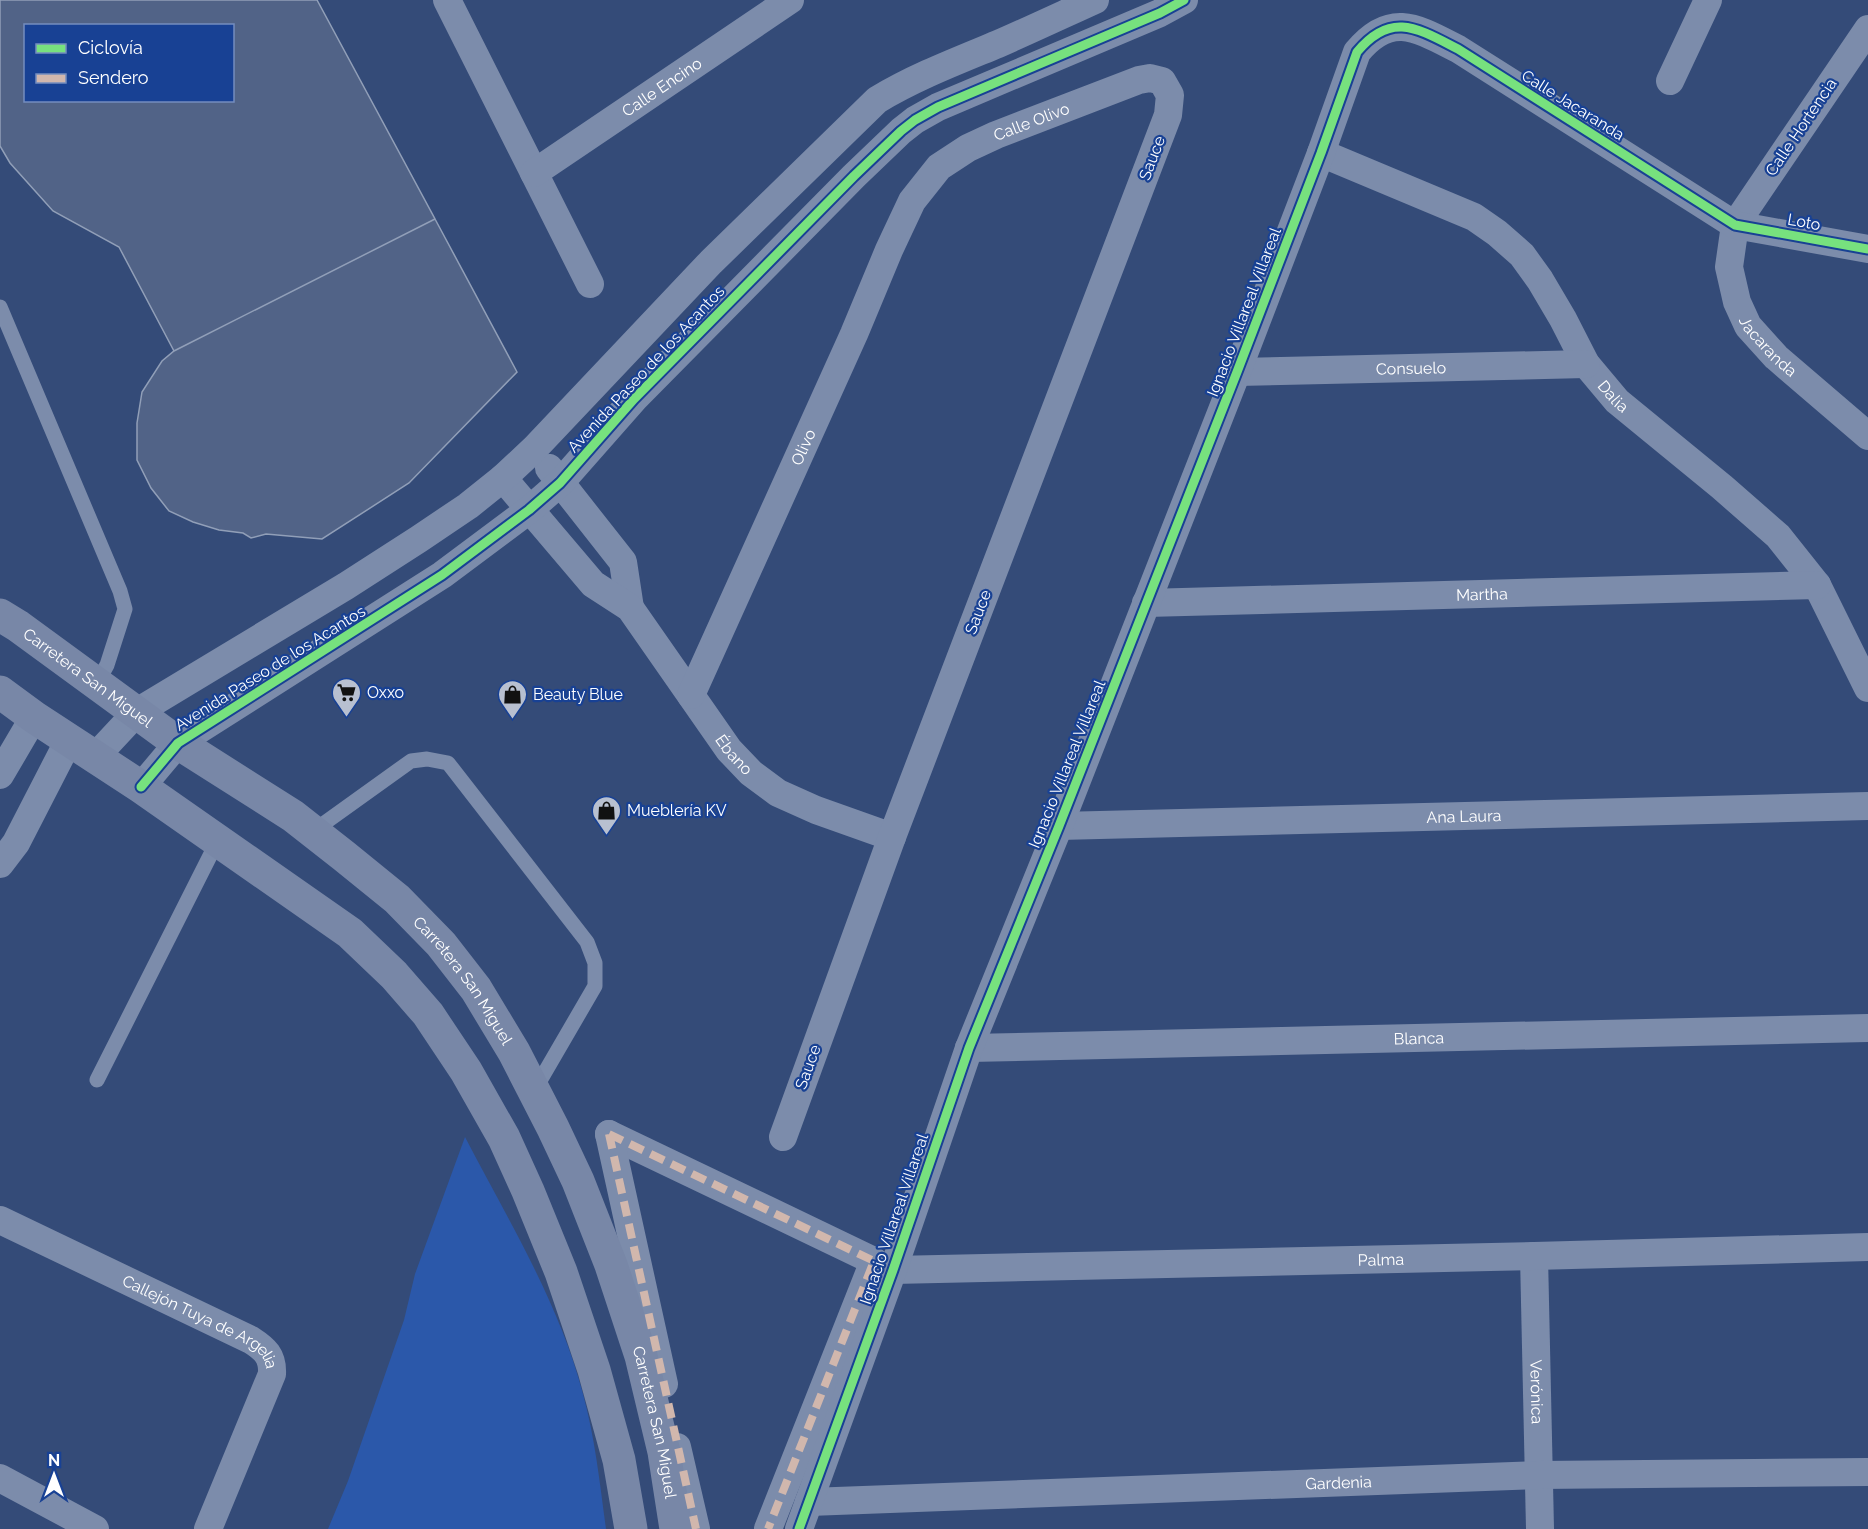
<svg xmlns="http://www.w3.org/2000/svg" width="1868" height="1529" font-family="Raleway,sans-serif">
  <rect width="100%" height="100%" fill="#344b78"/>
  <path fill="#2b58aa" d="M465 1137C508 1220 559 1302 583 1394 595 1438 600 1484 606 1529H328L348 1481 404 1320 415 1274Z"/>
  <path fill="#516387" stroke="#919fb8" stroke-width="1.5" fill-rule="evenodd" d="M0 0H317L435 219 174 351 119 247 53 211 10 163 0 146ZM26 26H232V100H26Z
    M435 219 517 372 409 483 322 539 266 534 251 538 243 533 219 530 193 522 169 511 151 488 137 460V423L142 392 162 361 174 351Z"/>
  <g fill="none" stroke-linecap="round" stroke-linejoin="round">
    <path stroke="#7c8cab" stroke-width="15" d="M0 307 120 591 125 609 107 665 97 683
      M312 832 411 761 427 759 448 763 587 942 595 963V986L534 1091
      M97 1080 218 840"/>
    <g stroke="#7c8cab" stroke-width="28">
      <path d="M447 0 590 284"/>
      <path id="s1" d="M1868 29 1735 225 1729 267 1737 302 1748 326 1776 357 1868 436"/>
      <path d="M1670 81 1708 0"/>
      <path id="s2" d="M1321 153 1474 217 1497 233 1522 255 1540 280 1563 319 1586 364 1617 401 1722 487 1778 536 1817 585 1868 688"/>
      <path id="s3" d="M534 173 790 0"/>
      <path id="s4" d="M1237 372 1586 364"/>
      <path d="M549 468 623 562 630 608"/>
      <path id="s5" d="M503 478 593 584 630 608 729 750 751 773 778 793 816 810 892 837"/>
      <path id="s6" d="M1146 603 1817 585"/>
      <path id="s7" d="M691 695 854 334 889 250 912 201 939 167 968 148 996 135 1139 80 1150 78 1162 81 1170 95 1168 115 892 837 783 1137"/>
      <path d="M95 757 137 712 346 586 419 539 468 506 503 478 534 449 711 262 877 100C915 77 957 61 998 44 1030 30 1062 15 1095 0"/>
      <path d="M0 775 34 717"/>
      <path d="M141 787 178 743 442 575 529 510 560 483 634 399 854 176 901 131 915 120 938 107 1160 13 1184 0"/>
      <path id="s8" d="M1059 826 1868 806"/>
      <path d="M0 864 16 843 69 740"/>
      <path id="s9" d="M969 1048 1868 1028"/>
      <path d="M609 1134 874 1261 768 1529"/>
      <path d="M609 1134 664 1384"/>
      <path id="s10" d="M0 1220 251 1340C265 1349 273 1356 272 1374L208 1529"/>
      <path id="s11" d="M1534 1256 1540 1529"/>
      <path id="s12" d="M893 1270 1534 1256 1868 1247"/>
      <path d="M677 1447 696 1529"/>
      <path d="M0 1478 95 1529"/>
      <path id="s13" d="M809 1502 1538 1475 1868 1472"/>
      <path d="M799 1529 893 1270 969 1048 1059 826 1237 372 1321 153 1357 52C1391 11 1417 28 1458 49L1735 225 1868 249"/>
    </g>
    <g stroke="#7887a7" stroke-width="33">
      <path id="s14" d="M0 615 18 626 178 743 293 816 344 856 397 899 441 944 476 989 514 1052 553 1128 578 1181 611 1265 641 1356 664 1452 676 1529"/>
      <path d="M0 692 34 717 141 787 350 933 394 975 428 1014 466 1071 504 1138 528 1191 561 1272 594 1370 619 1460 631 1529"/>
    </g>
    <path stroke="#d1b7ad" stroke-width="8" stroke-dasharray="15 8" stroke-linecap="butt" d="M609 1134 874 1261 768 1529
      M609 1134 696 1529"/>
    <defs>
      <path id="cycleway" d="M141 787 178 743 442 575 529 510 560 483 634 399 854 176 901 131 915 120 938 107 1160 13 1184 0
        M799 1529 893 1270 969 1048 1059 826 1237 372 1321 153 1357 52C1391 11 1417 28 1458 49L1735 225 1868 249"/>
    </defs>
    <use href="#cycleway" stroke="#184194" stroke-width="13"/>
    <use href="#cycleway" stroke="#77e17e" stroke-width="9"/>
  </g>
  <defs>
    <symbol id="supermarket-pin" viewBox="-11 -11 22 30"><path d="M0 17L-7.5 6A9.5 9.5 0 1 1 7.5 6Z" fill="#b8c0d0" stroke="#184194"/><path d="M-6-5.5h2.5l.6 2H6L4.5 2H-2.5L-4.4-4H-6ZM-1.5 3.2a1.3 1.3 0 1 0 .1 0ZM3 3.2a1.3 1.3 0 1 0 .1 0Z" fill="#111"/></symbol>
    <symbol id="shop-pin" viewBox="-11 -11 22 30"><path d="M0 17L-7.5 6A9.5 9.5 0 1 1 7.5 6Z" fill="#b8c0d0" stroke="#184194"/><path d="M-5-2.5h2.3a2.7 3.5 0 0 1 5.4 0H5L5.5 6h-11ZM-1.5-2.5h3a1.5 2.3 0 0 0-3 0Z" fill="#111"/></symbol>
  </defs>
  <g fill-rule="evenodd">
    <use href="#supermarket-pin" x="330" y="676" width="33" height="45"/>
    <use href="#shop-pin" x="496" y="678" width="33" height="45"/>
    <use href="#shop-pin" x="590" y="794" width="33" height="45"/>
  </g>
  <g text-anchor="middle" dominant-baseline="central" stroke-width="4.5" stroke-linejoin="round" paint-order="stroke">
    <g font-size="16" fill="#fff" stroke="#184194">
      <text stroke="none"><textPath href="#s3" startOffset="154">Calle Encino</textPath></text>
      <text transform="translate(1573 105) rotate(32)">Calle Jacaranda</text>
      <text stroke="none"><textPath href="#s7" startOffset="688">Calle Olivo</textPath></text>
      <text transform="translate(1801 127) rotate(-56)">Calle Hortencia</text>
      <text transform="translate(1152 158) rotate(-69)">Sauce</text>
      <text transform="translate(1804 222) rotate(10)">Loto</text>
      <text transform="translate(1244 312) rotate(-69)">Ignacio Villareal Villareal</text>
      <text stroke="none"><textPath href="#s1" startOffset="370">Jacaranda</textPath></text>
      <text stroke="none"><textPath href="#s4" startOffset="174">Consuelo</textPath></text>
      <text transform="translate(646 369) rotate(-47)">Avenida Paseo de los Acantos</text>
      <text stroke="none"><textPath href="#s2" startOffset="396">Dalia</textPath></text>
      <text stroke="none"><textPath href="#s7" startOffset="272">Olivo</textPath></text>
      <text stroke="none"><textPath href="#s6" startOffset="336">Martha</textPath></text>
      <text transform="translate(978 612) rotate(-69)">Sauce</text>
      <text transform="translate(270 668) rotate(-32)">Avenida Paseo de los Acantos</text>
      <text stroke="none"><textPath href="#s14" startOffset="108">Carretera San Miguel</textPath></text>
      <text stroke="none"><textPath href="#s5" startOffset="363">Ébano</textPath></text>
      <text transform="translate(1067 764) rotate(-68)">Ignacio Villareal Villareal</text>
      <text stroke="none"><textPath href="#s8" startOffset="405">Ana Laura</textPath></text>
      <text stroke="none"><textPath href="#s14" startOffset="594">Carretera San Miguel</textPath></text>
      <text stroke="none"><textPath href="#s9" startOffset="450">Blanca</textPath></text>
      <text transform="translate(808 1067) rotate(-70)">Sauce</text>
      <text transform="translate(894 1219) rotate(-71)">Ignacio Villareal Villareal</text>
      <text stroke="none"><textPath href="#s12" startOffset="488">Palma</textPath></text>
      <text stroke="none"><textPath href="#s10" startOffset="226">Callejón Tuya de Argelia</textPath></text>
      <text stroke="none"><textPath href="#s11" startOffset="136">Verónica</textPath></text>
      <text stroke="none"><textPath href="#s14" startOffset="1080">Carretera San Miguel</textPath></text>
      <text stroke="none"><textPath href="#s13" startOffset="530">Gardenia</textPath></text>
    </g>
    <g font-size="16" fill="#fff" stroke="#184194" text-anchor="start">
      <text x="367" y="692">Oxxo</text>
      <text x="533" y="694">Beauty Blue</text>
      <text x="627" y="810">Mueblería KV</text>
    </g>
  </g>
  <rect x="24" y="24" width="210" height="78" fill="#184194" stroke="#748dbf" stroke-width="1.5"/>
  <rect x="36" y="44" width="30" height="9" fill="#77e17e" stroke="#748dbf" stroke-width="1.5"/>
  <text x="78" y="54" font-size="18" fill="#ffffff">Ciclovía</text>
  <rect x="36" y="74" width="30" height="9" fill="#d1b7ad" stroke="#748dbf" stroke-width="1.5"/>
  <text x="78" y="84" font-size="18" fill="#ffffff">Sendero</text>
  <g transform="translate(54 1475)" stroke="#184194" stroke-width="4.5" paint-order="stroke">
  <path d="M0-4.5L10 22L0 15L-10 22Z" fill="#ffffff"/>
  <text y="-9" font-size="16" font-weight="bold" text-anchor="middle" fill="#ffffff">N</text>
  </g>
</svg>
